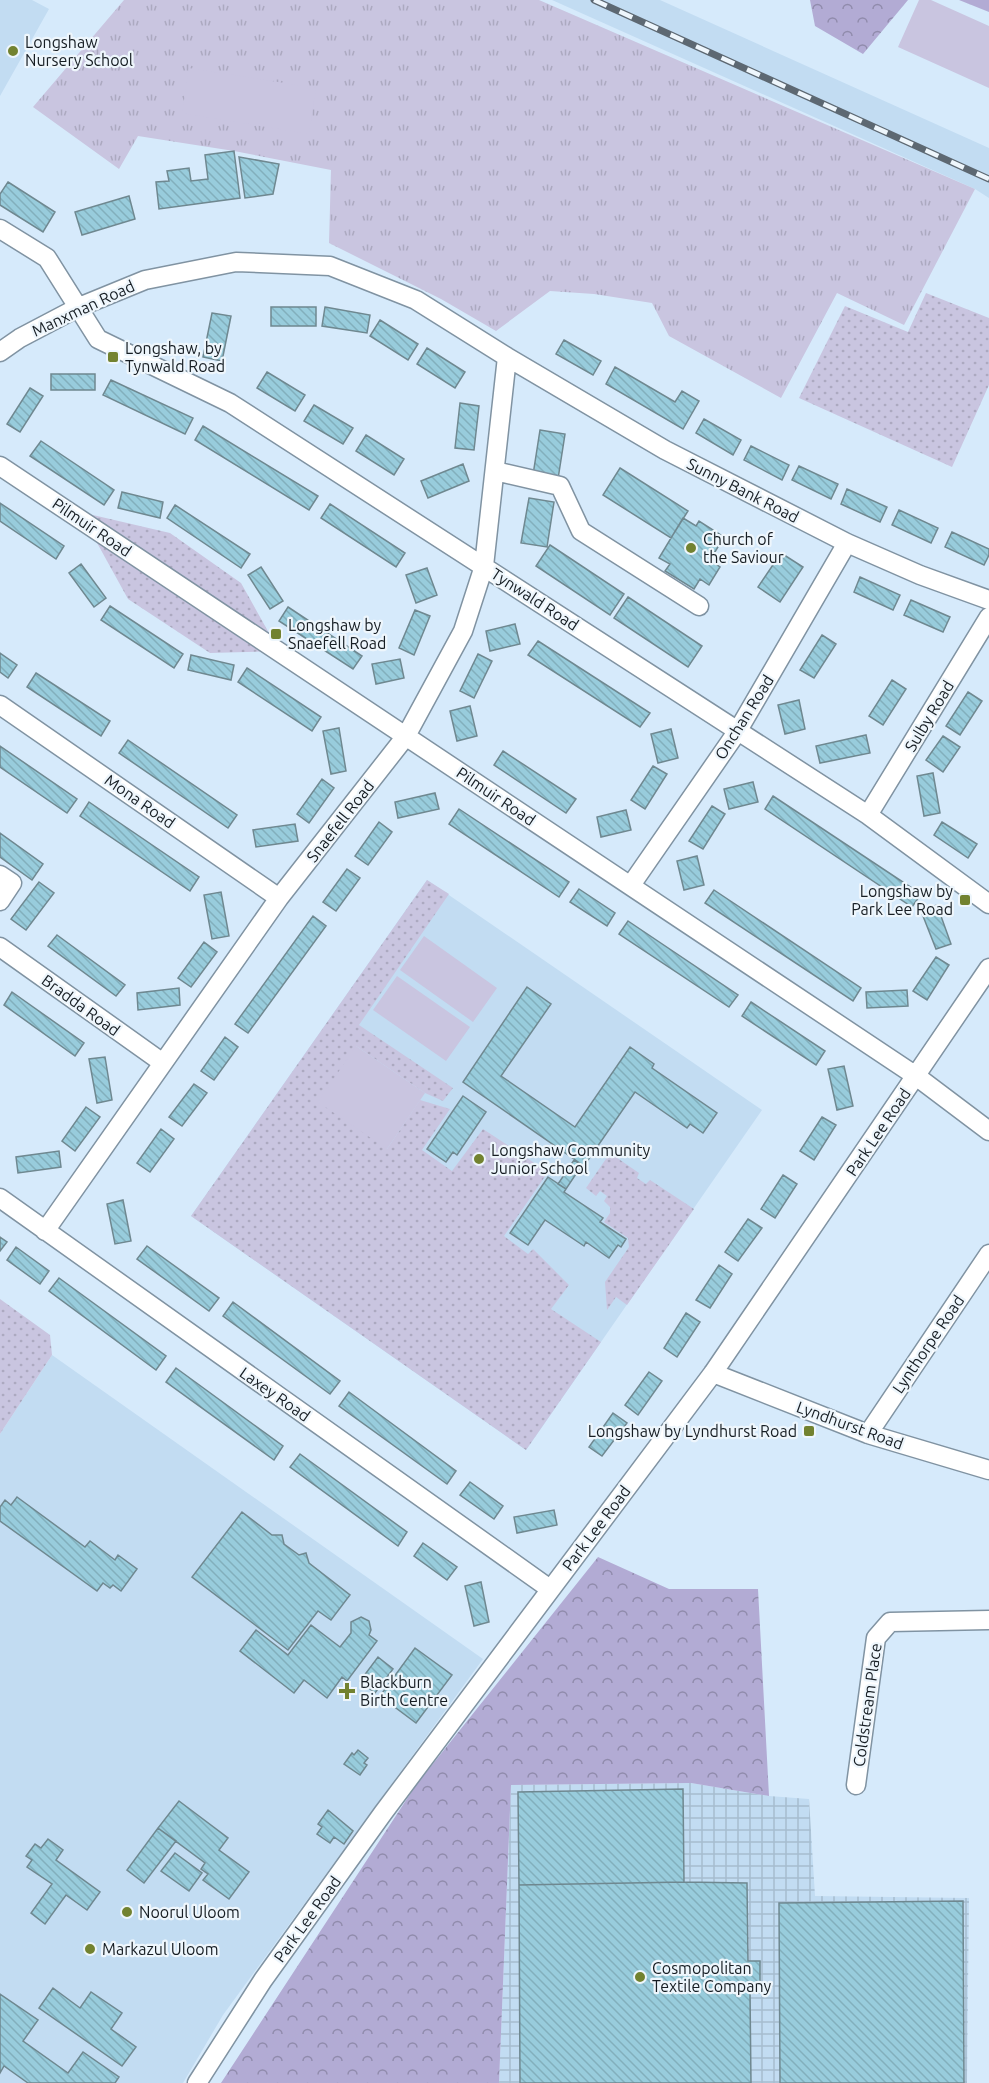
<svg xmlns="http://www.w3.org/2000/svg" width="989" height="2083" font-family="Ubuntu,sans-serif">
  <defs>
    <pattern id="industrial-grid" width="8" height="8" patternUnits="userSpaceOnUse" patternTransform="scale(1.5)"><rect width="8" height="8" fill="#c2dcf2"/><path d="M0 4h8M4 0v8" fill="none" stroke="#a6bccf"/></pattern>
    <pattern id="grass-dots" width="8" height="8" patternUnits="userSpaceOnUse" patternTransform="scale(1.5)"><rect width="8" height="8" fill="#c9c5e0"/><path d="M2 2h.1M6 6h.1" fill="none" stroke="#aca9c0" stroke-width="1.8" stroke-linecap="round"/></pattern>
    <pattern id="forest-crowns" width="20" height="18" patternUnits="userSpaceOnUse" patternTransform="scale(1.5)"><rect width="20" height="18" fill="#b2abd4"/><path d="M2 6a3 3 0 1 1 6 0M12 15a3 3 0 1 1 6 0" fill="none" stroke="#908bac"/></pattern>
    <pattern id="park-tufts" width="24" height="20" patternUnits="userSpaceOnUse" patternTransform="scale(1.5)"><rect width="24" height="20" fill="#c9c5e0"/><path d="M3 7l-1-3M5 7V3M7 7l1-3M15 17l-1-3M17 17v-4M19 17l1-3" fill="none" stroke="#aca9c0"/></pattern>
    <pattern id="building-back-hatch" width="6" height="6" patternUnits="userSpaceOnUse" patternTransform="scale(1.5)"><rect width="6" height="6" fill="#98ccdc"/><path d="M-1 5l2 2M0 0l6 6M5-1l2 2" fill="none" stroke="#82afbc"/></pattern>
  </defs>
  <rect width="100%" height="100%" fill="#d6eafb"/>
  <path fill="#c2dcf2" d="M0 0H32L49 9 0 96Z
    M552 0H660L989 148V198L975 189Z
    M427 880 762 1110 526 1450 191 1216Z
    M52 1355 483 1659 223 2015 183 2083H0V1434Z"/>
  <path fill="url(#industrial-grid)" d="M691 1783 769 1796 809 1799 815 1896 969 1898 967 2083H499L511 1785Z"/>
  <path fill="url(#grass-dots)" d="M926 293 989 318V385L952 467 799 398 845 306 908 332Z
    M80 512 170 533 241 583 279 651 210 653 128 599Z
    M427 880 449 894 359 1025 453 1088 443 1101 425 1093 356 1046 387 1149 420 1100 450 1109 422 1150 452 1171 483 1129 548 1172 504 1236 528 1254 533 1249 569 1285 551 1309 601 1342 526 1450 191 1216Z
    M610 1153 639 1173 637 1178 646 1184 650 1180 694 1209 627 1305 616 1297 607 1310 605 1282 629 1247 628 1238 604 1222 610 1213V1207L604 1201 607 1196 600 1191 596 1196 586 1188Z
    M0 1299 50 1335 52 1355 0 1434Z"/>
  <path fill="url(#forest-crowns)" d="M810 0H908L863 54 815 26Z
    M959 0H989V12Z
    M598 1557 669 1589H758L769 1796 691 1783 511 1785 499 2083H221L416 1785Z"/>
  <path fill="url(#park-tufts)" d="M124 0H539L975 189 904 325 837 293 781 398 669 336 652 303 594 294 550 291 496 331 441 299 329 243 331 170 234 151 138 136 119 169 33 107Z"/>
  <path fill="#c9c5e0" d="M919 0H931L989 26V88L898 47Z
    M189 68 316 88 309 134 182 113Z
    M424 936 497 988 473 1022 400 970Z
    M397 976 470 1027 446 1061 373 1010Z
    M356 1046 425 1093 387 1149 318 1102Z"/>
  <path fill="url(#building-back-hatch)" stroke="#6f8890" stroke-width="1.5" d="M234 151 240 198 159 209 156 182 169 181 167 171 189 168 191 181 208 179 205 155Z
    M239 157 279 164 273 194 245 198Z
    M8 182 55 212 43 232 0 205V194Z
    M129 196 135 219 82 235 75 212Z
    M271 307H316V326H271Z
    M325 307 370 315 367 333 322 326Z
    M212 313 231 316 222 361 203 357Z
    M380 320 418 344 408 360 370 336Z
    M564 340 601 361 593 375 556 354Z
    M427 348 465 372 455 388 417 364Z
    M615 367 675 402 682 391 699 401 683 429 606 384Z
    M267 372 305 395 295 411 257 388Z
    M51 374H95V390H51Z
    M111 380 193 418 185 434 103 395Z
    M30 388 43 396 20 432 7 424Z
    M460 403 479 406 474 450 455 448Z
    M314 405 353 428 343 444 304 421Z
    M704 419 741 440 733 455 696 433Z
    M203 426 318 496 309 510 195 440Z
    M540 430 565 434 558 479 533 475Z
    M366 435 404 459 394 475 356 451Z
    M41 441 114 490 104 505 30 456Z
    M751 446 789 465 782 480 744 460Z
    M463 464 469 481 428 498 421 481Z
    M799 466 838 484 831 499 792 480Z
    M620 468 688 511 671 538 603 495Z
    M847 489 887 507 880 522 841 504Z
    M122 492 163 502 160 518 118 508Z
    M529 498 554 502 547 547 521 543Z
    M0 503 64 546 56 559 0 521Z
    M330 504 405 553 396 567 321 518Z
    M175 505 250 554 241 568 167 518Z
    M899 510 938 528 931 543 892 525Z
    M683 518 696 526 699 521 724 537 710 560 720 567 709 585 700 579 694 589 665 571 670 564 659 558Z
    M952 532 989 549V555L984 565 945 547Z
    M550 545 624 594 610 615 536 566Z
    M781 553 803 567 780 602 758 587Z
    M81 564 106 598 94 607 69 573Z
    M261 567 283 601 270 609 248 575Z
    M427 568 437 595 416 603 406 575Z
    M860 577 900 595 893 610 854 592Z
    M628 597 702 646 688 667 614 618Z
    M911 600 950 617 943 632 904 615Z
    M110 606 183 654 174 668 101 620Z
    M288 607 362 656 353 669 279 621Z
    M415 610 430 616 414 655 399 648Z
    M515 624 520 644 490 651 486 631Z
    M822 635 836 644 814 678 800 670Z
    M538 641 650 713 640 727 528 655Z
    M0 653 17 665 8 678 0 672Z
    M478 654 492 661 474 698 460 691Z
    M191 655 234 665 231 680 188 670Z
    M400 659 404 678 376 684 372 664Z
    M247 668 321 717 312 731 238 682Z
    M36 673 110 721 101 736 27 687Z
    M892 680 906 689 883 725 869 716Z
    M968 692 982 701 960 735 946 726Z
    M799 700 805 729 785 734 778 705Z
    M470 706 477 736 457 741 450 711Z
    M339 728 346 771 331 774 323 731Z
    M671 729 678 758 658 763 651 734Z
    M866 735 870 753 820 763 816 746Z
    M943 736 960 747 943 772 926 760Z
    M128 740 237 815 228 828 119 753Z
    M0 746 77 799 67 813 0 767Z
    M503 751 576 799 566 813 494 765Z
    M653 766 667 774 645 809 631 800Z
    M933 773 940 813 924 816 917 776Z
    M322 779 334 788 309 823 297 814Z
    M753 782 758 802 729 809 724 789Z
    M435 793 439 809 398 818 395 802Z
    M773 796 921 894 912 907 765 809Z
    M89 802 199 877 190 891 80 816Z
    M712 806 725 814 703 849 689 841Z
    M459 809 569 882 559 897 449 824Z
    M626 810 631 830 601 837 597 817Z
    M379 822 392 832 368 865 355 856Z
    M942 822 977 844 968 858 934 835Z
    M295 824 298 841 256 847 253 830Z
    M0 833 43 864 32 880 0 857Z
    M697 856 704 885 684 890 677 861Z
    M347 869 360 878 336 911 323 902Z
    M39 882 54 893 26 930 11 919Z
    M579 889 615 913 607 926 570 902Z
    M714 890 861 988 853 1001 705 903Z
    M221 892 229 936 212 939 204 895Z
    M937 905 951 944 936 949 921 911Z
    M313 916 326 926 248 1033 235 1024Z
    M628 921 738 995 729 1007 619 934Z
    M57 935 125 985 116 996 48 946Z
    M204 942 217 952 191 987 178 978Z
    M936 957 949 965 927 1000 913 991Z
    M527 987 551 1004 501 1076 575 1127 630 1047 654 1064 652 1068 717 1113 703 1133 690 1124 687 1128 635 1092 584 1166 463 1082Z
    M179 988 180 1005 138 1010 137 993Z
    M907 990 908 1006 867 1008 866 992Z
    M12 992 84 1043 75 1056 4 1005Z
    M751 1002 825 1051 816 1065 742 1016Z
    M225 1037 238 1047 214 1080 201 1071Z
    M105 1057 112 1100 97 1103 89 1059Z
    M844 1066 853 1106 837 1110 828 1069Z
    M194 1084 207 1093 182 1126 169 1117Z
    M463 1096 486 1112 457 1155 453 1152 446 1162 427 1149Z
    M86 1107 100 1117 75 1151 62 1141Z
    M822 1117 836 1125 814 1160 800 1151Z
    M161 1129 174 1139 150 1172 137 1163Z
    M59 1151 61 1167 18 1173 16 1157Z
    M574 1160 582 1165 566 1189 558 1184Z
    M783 1175 797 1184 775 1218 761 1209Z
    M548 1177 566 1189 564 1192 603 1218 600 1222 626 1239 621 1247 618 1245 609 1258 586 1242 584 1246 545 1220 528 1245 510 1233Z
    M123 1200 131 1241 115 1244 107 1204Z
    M748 1219 762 1228 738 1261 725 1252Z
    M0 1237 7 1242 0 1251Z
    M147 1246 219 1298 209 1311 137 1259Z
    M16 1247 49 1271 40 1284 7 1260Z
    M719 1265 732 1274 710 1308 696 1300Z
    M59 1278 166 1356 156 1370 49 1291Z
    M233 1302 340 1381 330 1394 223 1316Z
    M686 1313 700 1322 677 1357 664 1348Z
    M176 1368 283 1446 274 1460 166 1382Z
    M649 1372 662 1381 638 1415 625 1405Z
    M349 1392 456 1471 447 1484 339 1406Z
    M613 1413 627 1423 602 1456 589 1447Z
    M300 1454 407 1532 398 1546 290 1467Z
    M470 1482 503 1506 494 1519 460 1495Z
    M17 1497 85 1547 90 1541 115 1560 118 1555 137 1569 121 1591 113 1585 110 1588 103 1583 97 1591 0 1521V1507L5 1500 11 1505Z
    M554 1510 557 1525 517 1533 514 1517Z
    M242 1512 272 1535H282L284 1544 299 1555 306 1553 309 1563 350 1595 331 1620 318 1611 288 1650 192 1577Z
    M423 1543 457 1567 447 1580 414 1556Z
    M481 1582 489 1622 474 1626 465 1586Z
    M361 1617 369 1621 371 1630 369 1635 377 1641 347 1681 342 1677 327 1698 304 1680 294 1693 240 1651 256 1630 288 1655 311 1625 340 1647 351 1633V1622Z
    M415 1648 452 1675 416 1723 380 1696Z
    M378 1657 393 1669 375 1693 360 1681Z
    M358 1750 368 1758 364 1763 367 1765 360 1775 344 1764 352 1753 354 1755Z
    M683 1789 684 1882 519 1885 518 1792Z
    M179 1801 228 1838 219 1850 249 1872 229 1899 203 1880 208 1874 201 1869 205 1863 158 1828Z
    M328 1810 353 1831 344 1844 334 1837 330 1843 317 1834 322 1827 318 1824Z
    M158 1828 176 1841 144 1883 127 1870Z
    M48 1839 63 1850 56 1860 100 1892 87 1910 66 1895 45 1924 31 1913 52 1884 27 1867 32 1860 26 1856 35 1844 41 1848Z
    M175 1853 202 1873 189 1891 161 1871Z
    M684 1882 747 1883 748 1961H760V1993H750L751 2083H520L519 1885Z
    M963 1901 964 2083H780L779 1903Z
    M53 1988 80 2008 91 1992 122 2013 111 2029 136 2047 122 2066 39 2008Z
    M0 1994 38 2020 23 2041 68 2073 83 2052 119 2077 115 2083H28L4 2066 0 2073Z"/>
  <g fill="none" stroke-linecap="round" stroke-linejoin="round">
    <defs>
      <path id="street" d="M0 229 47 258 98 339 230 403 868 815 989 904
        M0 352 20 338 79 307 145 280 236 262 330 266 416 300 507 357 665 450 847 543 920 575 989 600
        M0 466 916 1076 989 1131
        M495 471 560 486 581 531 699 606
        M0 705 279 898
        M868 815 989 617
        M0 875 12 883 0 901
        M631 885 737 732 847 543
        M0 947 163 1063
        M0 1198 550 1589
        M45 1231 279 898 406 736 463 631 484 566 507 357
        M713 1373 868 1434 989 1470
        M868 1434 989 1254
        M856 1785 876 1638 890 1622 989 1620
        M197 2083 263 1980 383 1813 713 1373 989 968"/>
    </defs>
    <use href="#street" stroke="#8093a2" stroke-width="21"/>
    <use href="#street" stroke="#fff" stroke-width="18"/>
    <defs>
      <path id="rail" d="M594 0 989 179"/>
    </defs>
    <use href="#rail" stroke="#5d6872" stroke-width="7"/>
    <use href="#rail" stroke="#eef6fc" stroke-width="4.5" stroke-dasharray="14" stroke-linecap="butt"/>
  </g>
  <g fill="#728230" stroke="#eef6fc" stroke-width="2">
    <circle cx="13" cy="51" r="6"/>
    <rect x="107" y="351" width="12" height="12" rx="3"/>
    <circle cx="691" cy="548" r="6"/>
    <rect x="270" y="628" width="12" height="12" rx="3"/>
    <rect x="959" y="894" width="12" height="12" rx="3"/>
    <circle cx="479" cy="1159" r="6"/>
    <rect x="803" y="1425" width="12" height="12" rx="3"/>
    <path d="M344 1682h6v6h6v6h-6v6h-6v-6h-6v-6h6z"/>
    <circle cx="127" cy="1912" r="6"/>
    <circle cx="90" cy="1949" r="6"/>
    <circle cx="640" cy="1977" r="6"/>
  </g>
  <g text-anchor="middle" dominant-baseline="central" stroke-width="4.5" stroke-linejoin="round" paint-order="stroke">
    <g font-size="16" fill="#161d23" stroke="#eef6fc" text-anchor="start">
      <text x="25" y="42">Longshaw<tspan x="25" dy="18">Nursery School</tspan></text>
      <text x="125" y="348">Longshaw, by<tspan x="125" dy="18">Tynwald Road</tspan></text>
      <text x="703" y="539">Church of<tspan x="703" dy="18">the Saviour</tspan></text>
      <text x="288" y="625">Longshaw by<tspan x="288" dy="18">Snaefell Road</tspan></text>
      <text x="953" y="891" text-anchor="end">Longshaw by<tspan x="953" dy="18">Park Lee Road</tspan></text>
      <text x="491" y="1150">Longshaw Community<tspan x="491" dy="18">Junior School</tspan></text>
      <text x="797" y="1431" text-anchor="end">Longshaw by Lyndhurst Road</text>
      <text x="360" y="1682">Blackburn<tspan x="360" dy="18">Birth Centre</tspan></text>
      <text x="139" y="1912">Noorul Uloom</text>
      <text x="102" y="1949">Markazul Uloom</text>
      <text x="652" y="1968">Cosmopolitan<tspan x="652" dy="18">Textile Company</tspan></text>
    </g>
    <g font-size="16" fill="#161d23" stroke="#eef6fc">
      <text transform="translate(83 308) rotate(-25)">Manxman Road</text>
      <text transform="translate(743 490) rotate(27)">Sunny Bank Road</text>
      <text transform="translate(92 527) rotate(34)">Pilmuir Road</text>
      <text transform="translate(535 599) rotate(33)">Tynwald Road</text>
      <text transform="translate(929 716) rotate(-59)">Sulby Road</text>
      <text transform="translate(744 717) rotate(-58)">Onchan Road</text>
      <text transform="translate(496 796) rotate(34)">Pilmuir Road</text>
      <text transform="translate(140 801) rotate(35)">Mona Road</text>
      <text transform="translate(340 821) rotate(-52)">Snaefell Road</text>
      <text transform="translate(81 1005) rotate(36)">Bradda Road</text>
      <text transform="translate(878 1132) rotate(-56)">Park Lee Road</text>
      <text transform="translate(928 1344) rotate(-56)">Lynthorpe Road</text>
      <text transform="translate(275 1394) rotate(35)">Laxey Road</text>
      <text transform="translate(850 1425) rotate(20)">Lyndhurst Road</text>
      <text transform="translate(596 1528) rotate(-53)">Park Lee Road</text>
      <text transform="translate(867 1705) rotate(-82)">Coldstream Place</text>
      <text transform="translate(307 1919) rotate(-54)">Park Lee Road</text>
    </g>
  </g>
</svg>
